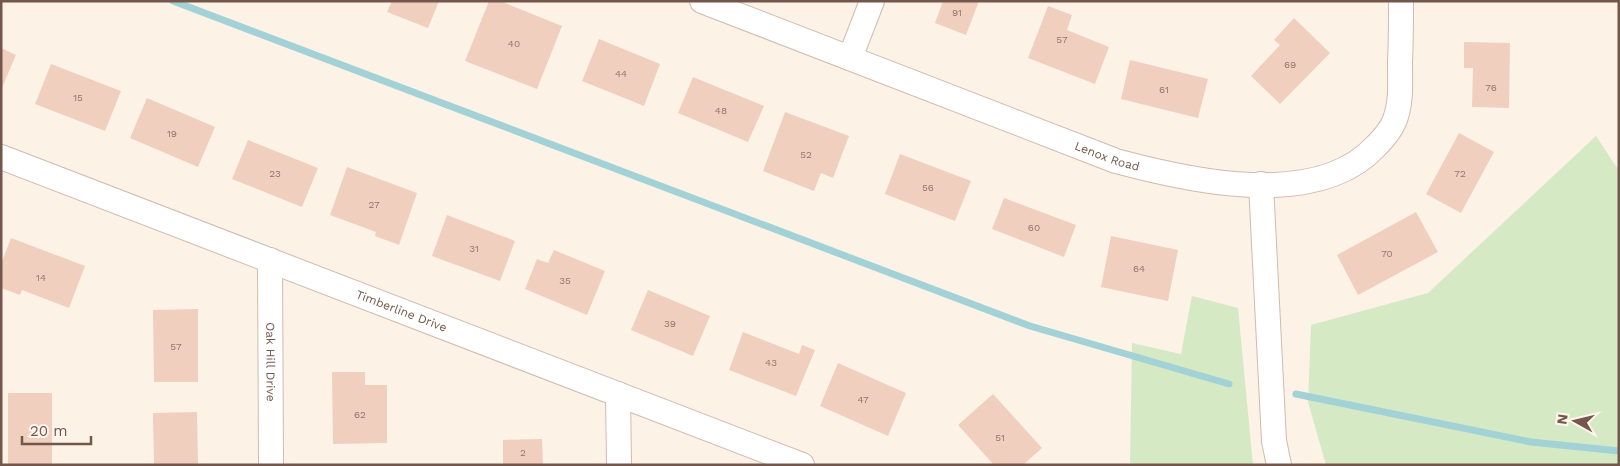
<svg xmlns="http://www.w3.org/2000/svg" width="1620" height="466" font-family="'Work Sans',sans-serif">
  <rect width="100%" height="100%" fill="#fcf2e6"/>
  <path fill="#d6e9c5" d="M1596 136 1619 171V465H1326L1308 402 1311 325 1428 293Z
    M1192 296 1238 308 1253 465H1130L1132 343 1181 354Z"/>
  <g fill="none" stroke-linecap="round" stroke-linejoin="round">
    <path stroke="#a2d2d6" stroke-width="7" d="M173 1 1030 326 1229 384
      M1296 394 1531 442 1619 451"/>
  </g>
  <path fill="#f0cfbf" d="M392 1H439L428 28 387 12Z
    M489 1H500L562 26 537 89 465 61Z
    M943 1H979L966 35 935 23Z
    M1048 6 1072 15 1067 30 1109 47 1095 84 1028 58Z
    M1294 18 1330 53 1280 104 1251 76 1280 45 1274 40Z
    M599 39 660 64 644 106 582 81Z
    M1464 42 1510 43 1509 108 1472 107 1473 68H1464Z
    M1 48 16 55 1 90Z
    M1130 60 1208 79 1198 118 1121 99Z
    M51 64 121 91 105 131 35 104Z
    M693 77 764 106 748 142 678 113Z
    M147 98 215 127 198 167 130 138Z
    M785 112 849 136 833 178 821 173 814 191 763 171Z
    M1459 133 1494 152 1461 213 1426 194Z
    M248 140 318 168 302 207 232 179Z
    M900 154 971 181 955 221 885 194Z
    M347 167 417 193 399 245 375 236 376 232 330 215Z
    M1004 198 1076 225 1064 257 992 229Z
    M1416 212 1438 252 1358 295 1337 255Z
    M447 215 515 241 500 281 432 256Z
    M1111 236 1178 250 1168 301 1101 287Z
    M11 238 85 266 69 308 22 290 20 295 1 288V264Z
    M554 250 605 271 587 315 525 289 537 259 548 263Z
    M648 290 710 316 693 356 631 330Z
    M198 309V382H154L153 310Z
    M743 332 799 354 802 345 815 350 796 396 729 370Z
    M838 363 906 393 888 436 820 406Z
    M332 372H365V385H387V443L333 444Z
    M8 393H52V465H8Z
    M993 394 1042 448 1023 465H994L958 425Z
    M197 412 198 465H154L153 413Z
    M542 439 543 465H503V440Z"/>
  <g fill="none" stroke-linecap="round" stroke-linejoin="round">
    <defs>
      <g id="minor">
        <path id="s1" d="M702 1 1116 161C1190 181 1317 210 1376 146 1383 139 1390 131 1394 122 1402 103 1400 82 1400 62 1401 42 1401 21 1401 1"/>
        <path d="M850 58 872 1"/>
        <path id="s2" d="M1 157 802 465"/>
        <path d="M1261 184 1274 441 1279 465"/>
        <path id="s3" d="M270 260 271 465"/>
        <path d="M618 394 619 465"/>
      </g>
    </defs>
    <use href="#minor" stroke="#cfbbb0" stroke-width="26"/>
    <use href="#minor" stroke="#fff" stroke-width="24"/>
  </g>
  <g text-anchor="middle" dominant-baseline="central" stroke-width="4.5" stroke-linejoin="round" paint-order="stroke">
    <g font-size="10" fill="#937569">
      <text x="957" y="12">91</text>
      <text x="1062" y="39">57</text>
      <text x="514" y="43">40</text>
      <text x="1290" y="64">69</text>
      <text x="621" y="73">44</text>
      <text x="1491" y="87">76</text>
      <text x="1164" y="89">61</text>
      <text x="78" y="97">15</text>
      <text x="721" y="110">48</text>
      <text x="172" y="133">19</text>
      <text x="806" y="154">52</text>
      <text x="275" y="173">23</text>
      <text x="1460" y="173">72</text>
      <text x="928" y="187">56</text>
      <text x="374" y="204">27</text>
      <text x="1034" y="227">60</text>
      <text x="474" y="248">31</text>
      <text x="1387" y="253">70</text>
      <text x="1139" y="268">64</text>
      <text x="41" y="277">14</text>
      <text x="565" y="280">35</text>
      <text x="670" y="323">39</text>
      <text x="176" y="346">57</text>
      <text x="771" y="362">43</text>
      <text x="863" y="399">47</text>
      <text x="360" y="414">62</text>
      <text x="1000" y="437">51</text>
      <text x="523" y="452">2</text>
    </g>
    <g font-size="12" fill="#74574c" stroke="#fef6ed">
      <text stroke="none"><textPath href="#s1" startOffset="434">Lenox Road</textPath></text>
      <text stroke="none"><textPath href="#s2" startOffset="429">Timberline Drive</textPath></text>
      <text stroke="none"><textPath href="#s3" startOffset="102">Oak Hill Drive</textPath></text>
    </g>
  </g>
  <rect width="1620" height="466" fill="none" stroke="#74574c" stroke-width="5"/>
  <g transform="translate(1575 421) rotate(278)" stroke="#fef6ed" stroke-width="4" paint-order="stroke">
  <path d="M0-4L9 19L0 12L-9 19Z" fill="#74574c"/>
  <text y="-8" font-size="14" font-weight="bold" text-anchor="middle" fill="#74574c">N</text>
  </g>
  <path d="M22 436v8h69v-8" fill="none" stroke="#74574c" stroke-width="2.5"/>
  <text x="30" y="436" font-size="15" fill="#74574c" stroke="#fef6ed" stroke-width="4" paint-order="stroke">20 m</text>
</svg>
